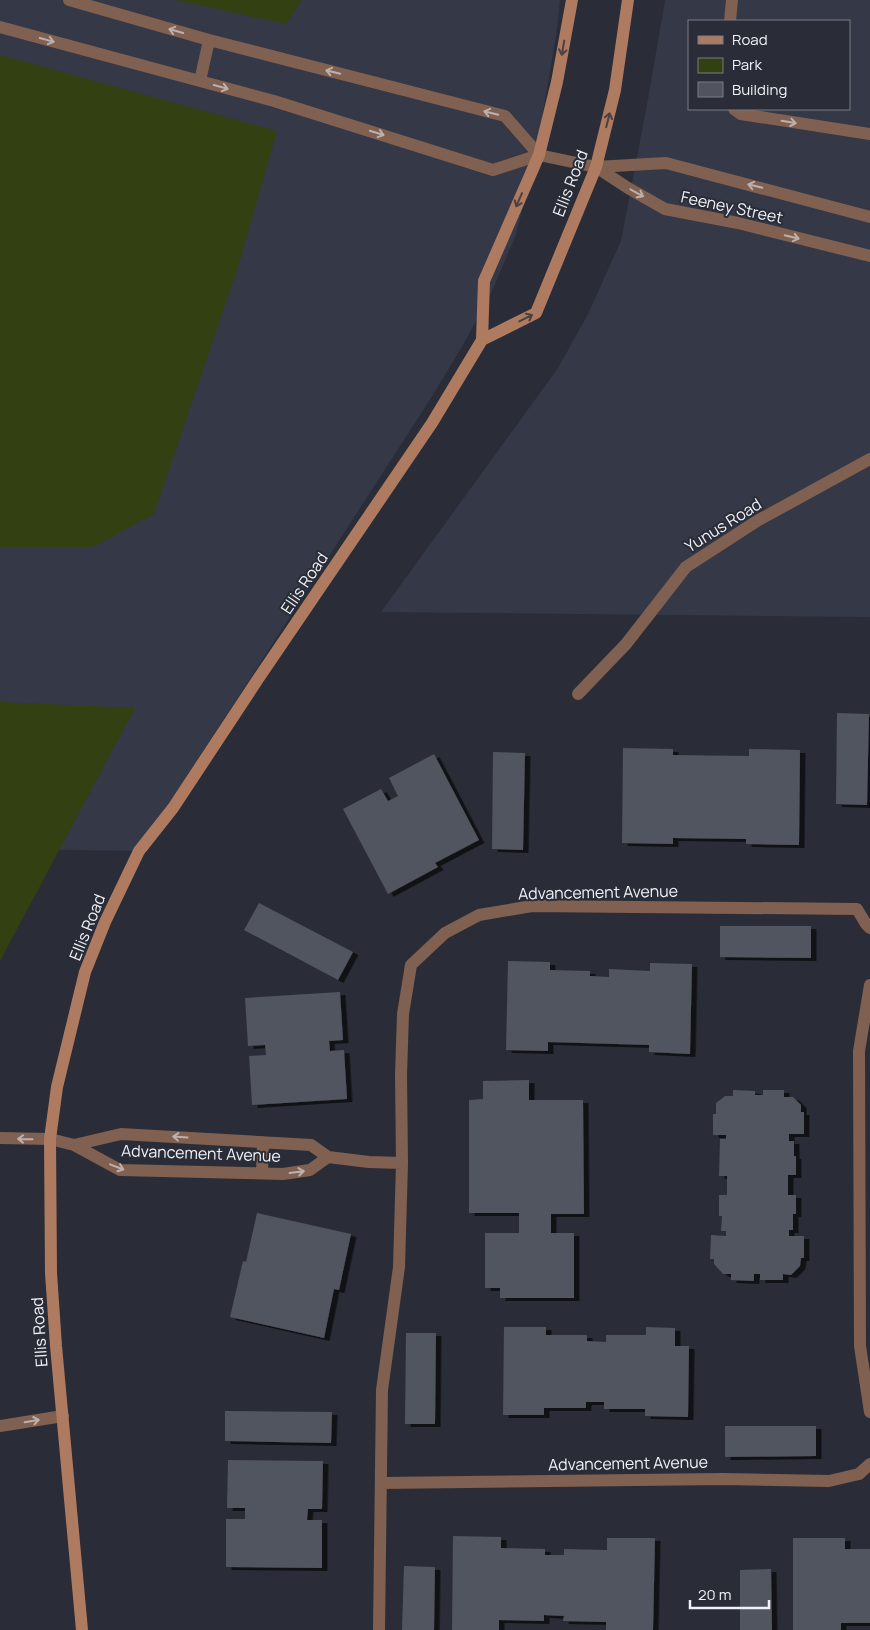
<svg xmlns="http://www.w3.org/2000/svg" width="870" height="1630" font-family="Manrope,sans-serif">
  <defs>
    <filter id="shadow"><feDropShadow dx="5.5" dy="3" stdDeviation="0" flood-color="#0009"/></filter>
  </defs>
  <rect width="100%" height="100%" fill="#2a2d37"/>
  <path fill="#343847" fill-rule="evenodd" d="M0 0H560L557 30 536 154 516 235 492 291 463 345 431 398 139 851 0 849Z
    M665 0H870V617L381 612 558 368 588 314 621 241 648 99ZM689 21H849V109H689Z"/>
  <path fill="#334011" d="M176 0H302L286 24Z
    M0 55 277 131 238 267 154 514 93 547H0Z
    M0 702 135 708 0 961Z"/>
  <path fill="#51545f" filter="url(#shadow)" d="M837 713 869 714 867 805 836 804Z
    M623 748 673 749V755L749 756V749L800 750 799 845 746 844V839L673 838V844L622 843Z
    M493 752 525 753 523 850 492 849Z
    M434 754 479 840 435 863 438 867 388 894 343 809 381 789 388 801 398 796 389 778Z
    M259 903 353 952 338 980 244 930Z
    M720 926H811V958L720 957Z
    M508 961 550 962V970L590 971V976L609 977V969L650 971V963L692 964 690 1054 649 1052V1045L548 1042V1051L506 1050Z
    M340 992 343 1040 329 1041 330 1051 344 1050 347 1099 252 1105 249 1056 266 1055 265 1045 248 1046 245 998Z
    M529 1080V1100H583L584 1214H551V1233H574V1298H500V1288H485V1233H519V1213H469V1100L483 1099V1081Z
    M733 1090 755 1091V1095H763V1090H784V1097H793L801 1105V1112H804V1134H789V1141H794V1156H796V1175H788V1195H796V1214H793V1230H789V1236H804V1258H801L800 1266 791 1275 783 1274V1280H760V1274H754V1281L731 1280V1274H723L714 1264V1259H710L711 1235 726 1236V1231H721L722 1216H719V1195H727V1176H719L720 1139H726V1135H713V1114H716V1103L725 1096H733Z
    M257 1213 351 1234 339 1290 334 1289 324 1338 230 1317 243 1261 246 1262Z
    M504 1327H546V1335H587V1341L606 1342V1335H646V1327L675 1328V1346H689L688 1417 645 1416V1409H604V1402H586V1408H544V1415H503Z
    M406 1333H436L435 1424H405Z
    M225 1411 332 1412 331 1443 225 1441Z
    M725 1426H816V1456L725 1457Z
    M228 1460 323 1461 322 1509H308L307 1520H322V1568L226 1567V1519H245V1508H227Z
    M453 1536 501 1537V1548L545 1549V1555H564V1549L607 1550V1538H655L653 1630H606V1622L563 1621 564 1616 544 1615V1621L499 1620V1630H452Z
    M793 1538H845V1549H870V1623H841V1630H793Z
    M404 1566 435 1567 434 1630H402Z
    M771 1569 772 1630H740V1570Z"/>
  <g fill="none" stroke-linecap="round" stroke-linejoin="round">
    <path stroke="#806050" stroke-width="12" d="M730 21 732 0
      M0 27 274 101 493 170 539 155 505 116 209 40 69 0
      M200 81 209 40
      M734 109 741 114 870 134
      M0 1138 50 1139
      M0 1426 63 1416"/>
    <path stroke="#806050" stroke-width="12" d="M539 155 596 167 666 163 870 217
      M596 167 628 188 665 209 738 223 870 256
      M578 694 626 644 686 567 757 521 870 459
      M870 985 859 1051 860 1346 870 1412
      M50 1139 74 1145 120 1170 283 1174 310 1170 328 1157
      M74 1145 121 1134 311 1145 328 1157 369 1162 402 1163
      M262 1173 263 1142
      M381 1483 722 1479 829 1481 859 1474 870 1464
      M379 1630 382 1390 399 1267 402 1163 401 1075 403 1014 411 965 445 933 479 915 532 906 857 909 866 924 870 928"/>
    <path stroke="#ae7b61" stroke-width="12" d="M482 340 536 313 596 167 615 90 628 0
      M82 1630 56 1346 51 1273 50 1139 57 1087 85 972 105 922 139 851 173 808 258 679 432 423 482 340 484 281 539 155 557 82 572 0"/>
  </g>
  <defs><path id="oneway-shaft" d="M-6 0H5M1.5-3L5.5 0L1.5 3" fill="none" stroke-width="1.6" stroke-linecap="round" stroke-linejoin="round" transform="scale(1.25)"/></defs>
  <g stroke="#beb0ad">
    <use href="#oneway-shaft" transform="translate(176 31) rotate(-164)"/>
    <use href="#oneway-shaft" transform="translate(47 40) rotate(15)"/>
    <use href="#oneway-shaft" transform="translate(333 72) rotate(-166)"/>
    <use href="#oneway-shaft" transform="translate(221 87) rotate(15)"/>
    <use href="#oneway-shaft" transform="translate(491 113) rotate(-166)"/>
    <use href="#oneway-shaft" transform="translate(789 122) rotate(9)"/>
    <use href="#oneway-shaft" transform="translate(377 133) rotate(17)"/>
    <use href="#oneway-shaft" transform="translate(755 186) rotate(-166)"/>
    <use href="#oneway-shaft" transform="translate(637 193) rotate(29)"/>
    <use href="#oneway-shaft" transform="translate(792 237) rotate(14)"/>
    <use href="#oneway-shaft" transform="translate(180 1137) rotate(-176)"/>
    <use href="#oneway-shaft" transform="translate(25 1139) rotate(-179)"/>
    <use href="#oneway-shaft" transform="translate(117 1167) rotate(21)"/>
    <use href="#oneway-shaft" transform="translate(297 1172) rotate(-7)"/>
    <use href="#oneway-shaft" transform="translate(32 1421) rotate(-9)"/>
  </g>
  <g stroke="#4b4042">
    <use href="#oneway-shaft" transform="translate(563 48) rotate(100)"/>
    <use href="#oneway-shaft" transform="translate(608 120) rotate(-76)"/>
    <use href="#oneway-shaft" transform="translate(519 200) rotate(114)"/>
    <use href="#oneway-shaft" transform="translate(526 318) rotate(-27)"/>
  </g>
  <g text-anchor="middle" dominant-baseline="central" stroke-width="4" stroke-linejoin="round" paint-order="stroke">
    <g font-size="16" fill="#f0f2f9" stroke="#2a2d37">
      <text transform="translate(570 183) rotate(-69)">Ellis Road</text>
      <text transform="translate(732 207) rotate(12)">Feeney Street</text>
      <text transform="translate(723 525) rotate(-32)">Yunus Road</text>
      <text transform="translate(304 583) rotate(-56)">Ellis Road</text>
      <text transform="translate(598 892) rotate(-1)">Advancement Avenue</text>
      <text transform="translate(87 927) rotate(-68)">Ellis Road</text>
      <text transform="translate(201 1153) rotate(2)">Advancement Avenue</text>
      <text transform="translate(39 1332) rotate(-94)">Ellis Road</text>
      <text transform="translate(628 1463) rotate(-1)">Advancement Avenue</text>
    </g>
  </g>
  <rect x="688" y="20" width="162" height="90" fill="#2a2d37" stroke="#797c85"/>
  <rect x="698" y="36" width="25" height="8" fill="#ae7b61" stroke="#797c85"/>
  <text x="732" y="45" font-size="15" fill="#f0f2f9">Road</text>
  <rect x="698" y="58" width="25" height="15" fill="#334011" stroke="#797c85"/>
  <text x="732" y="70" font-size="15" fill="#f0f2f9">Park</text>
  <rect x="698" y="82" width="25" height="15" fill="#51545f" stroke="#797c85"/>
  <text x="732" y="95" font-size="15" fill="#f0f2f9">Building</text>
  <path d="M690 1600v8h79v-8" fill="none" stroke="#f0f2f9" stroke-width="2.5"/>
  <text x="698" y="1600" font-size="15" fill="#f0f2f9" stroke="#2a2d37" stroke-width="4" paint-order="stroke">20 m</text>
</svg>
